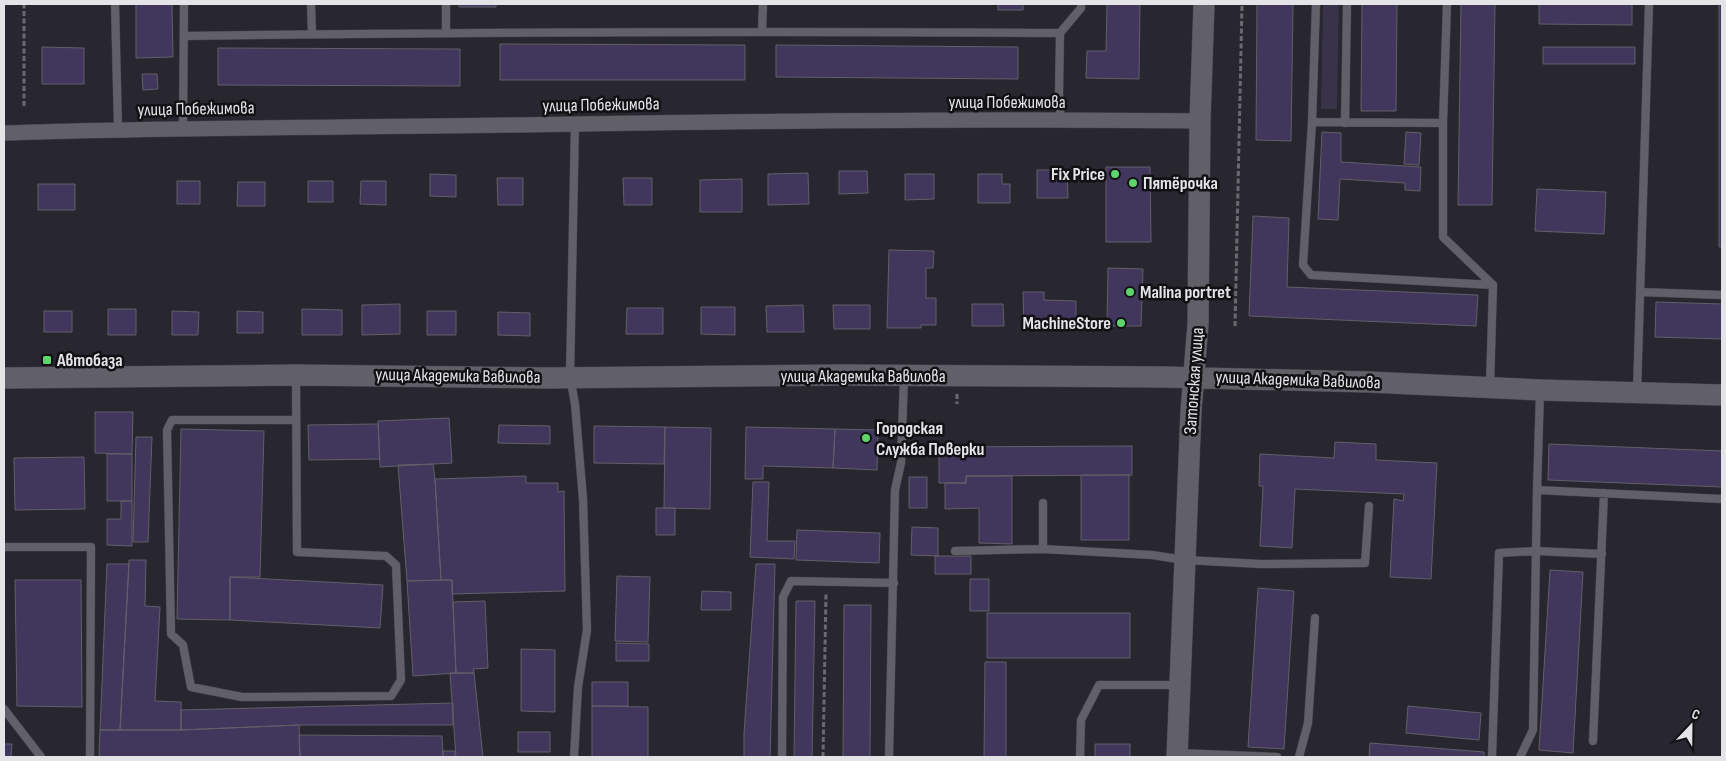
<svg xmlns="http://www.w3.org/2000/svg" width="1726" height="761" font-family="'Sofia Sans Condensed',sans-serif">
  <rect width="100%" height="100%" fill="#28262e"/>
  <path fill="#39334a" d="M1323 4H1339L1337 109H1321Z"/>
  <path fill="#41365c" stroke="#616068" d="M136 4H172L173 57 136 58Z
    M459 4H496V7H459Z
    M998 4H1023V10H998Z
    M1107 4H1140L1139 79 1086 78 1087 51H1106Z
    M1257 4H1293L1291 141 1256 140Z
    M1362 4H1397L1396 111H1361Z
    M1461 4H1495L1492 205H1458Z
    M1539 4H1632V25L1539 24Z
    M1719 4H1722V247H1719Z
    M500 44 745 45V80H500Z
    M776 45 1018 47V79L776 77Z
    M42 47 84 48V84H42Z
    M1543 47H1635V64H1543Z
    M218 48 460 49V86L218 85Z
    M142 74H157L158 89 143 90Z
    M1322 132 1341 133V162L1421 167 1420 191 1405 190V183L1340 179 1338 220 1318 219Z
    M1406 132 1421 133 1419 165 1404 164Z
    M1106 167H1150L1151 242H1106Z
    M1037 170H1067L1068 198H1037Z
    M839 171H867L868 193 839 194Z
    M808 173 809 204 768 205V174Z
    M430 174 456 175V197L430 196Z
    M905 174H934V199L905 200Z
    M978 174H1002V184H1010V203H978Z
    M497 178H523V205H498Z
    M623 178H652V205H624Z
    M742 179V212H700V180Z
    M177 181H200V204H177Z
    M308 181H333V202H308Z
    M361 181H386V205L360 204Z
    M238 182H265V206H237Z
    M38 184H75V210H38Z
    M1537 189 1606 192 1604 234 1535 231Z
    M1253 216 1289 218 1287 287 1478 295 1476 326 1249 316Z
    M889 250 934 251 933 268H926V298H936V325H921V328H887Z
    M1108 268 1143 269 1141 326H1107Z
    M1023 292H1044V300L1076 301V328H1024Z
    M1656 302 1722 304V339L1655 337Z
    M400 304V334L362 335V305Z
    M972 304H1003L1004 326H972Z
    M803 305 804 332H767L766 306Z
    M833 305H870V329H834Z
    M701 307H735V335L701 334Z
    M627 308H663V334H626Z
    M108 309H136V335H108Z
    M302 309 342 310V335H302Z
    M44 311H72V332H44Z
    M172 311 199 312 198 335H172Z
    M237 311 263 312V333H237Z
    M427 311H456V335H427Z
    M498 312 530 313V336L498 335Z
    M95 412H133L132 454 95 453Z
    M449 418 452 463 380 467 378 421Z
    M378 424 380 459 309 460 308 425Z
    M499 425 550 426V444L498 443Z
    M594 426 665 427 664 464 594 463Z
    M665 427 711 428 710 509 664 508Z
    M746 427 835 429 833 468 763 466V479H745Z
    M181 429 264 431 260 577H230V620L177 619Z
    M835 429 878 430 877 470 833 468Z
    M136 437H152L148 542H133Z
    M1335 442 1376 444V460L1437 463 1431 579 1390 577 1394 499 1403 501 1404 494 1295 489 1292 548 1260 546 1263 486H1259L1260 454 1334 458Z
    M1549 444 1722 451V487L1548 480Z
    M1132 446V475L966 476V483H939V447Z
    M107 454H132V501H107Z
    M84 457 85 509 15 510 14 458Z
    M433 464 435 479 441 580 407 581 398 465Z
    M1081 475H1129V540H1081Z
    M526 476V483H558V492L564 491 565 591 452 594V580H441L435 479Z
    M966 476H1012V544L979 543V508L945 509V483H966Z
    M909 477H927V508H909Z
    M753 482H769L767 541H795L794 559 750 557Z
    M121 501H132V546L107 545V519H121Z
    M656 508H675V535H656Z
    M912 527 938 528V556L911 555Z
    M797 530 880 533 879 563 796 560Z
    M935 556H971V574H935Z
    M129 560H146L145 606 160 607 155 701 181 702V730H120Z
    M107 564H129L120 730H100Z
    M756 564H775L770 757H744V733Z
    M1550 570 1583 572 1573 753 1539 750Z
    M617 576 650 577 648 642 615 641Z
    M230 577 383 585 380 628 230 620Z
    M970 579H989V611H970Z
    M15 580H81L82 707 17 706Z
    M452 580 456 673 413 676 407 581Z
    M1258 588 1294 591 1284 749 1248 747Z
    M702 591 731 592V610H701Z
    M485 601 488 668 473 669 474 673H456L453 602Z
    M796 601H815L812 757H794Z
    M844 605H871L870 757H843Z
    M987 613H1130V658H987Z
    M616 643 649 644V661H616Z
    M521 649 555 650V712L521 711Z
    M985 662H1006V757H984Z
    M450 673H474L483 757H456Z
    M592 682H628V706H592Z
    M453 703V725H299L181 730V710Z
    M592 706 648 707V757H592Z
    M1408 706 1481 713 1479 740 1406 733Z
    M299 725 300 757H99L100 730H181Z
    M518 732H550V752H518Z
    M299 735 442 736 443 757H300Z
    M1370 743 1484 752V757H1369Z
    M4 744H12L11 757H4Z
    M1095 744H1130V757H1095Z
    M443 751H455V757H443Z"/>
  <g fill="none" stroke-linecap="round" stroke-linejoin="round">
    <defs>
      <path id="lane" d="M115 4 118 129
        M311 4 312 34
        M446 4V32
        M1316 4 1312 122 1303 265 1311 275 1493 285 1490 386
        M762 31 763 4
        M1060 33 1081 8V4
        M184 36C476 32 768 31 1060 33L1059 95 1061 120
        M1312 122 1443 123 1447 4
        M1345 123 1347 4
        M1443 123V237L1493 285
        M183 128 184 4
        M1641 292 1722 295
        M1540 392 1537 490 1722 499
        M1637 392 1649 4
        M295 420H172L167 430 171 634 183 645 191 687 242 697 391 696 401 680 396 565 386 556 297 552 296 377
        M4 547H91L90 757
        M1043 549V503
        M955 551 1043 549 1152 555 1185 560 1260 564 1365 563 1369 506
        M4 709 41 757
        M1593 741 1604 493
        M1179 753 1277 757
        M574 757 578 687 587 630 583 499 575 404 570 377 575 123
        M782 757 783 597 791 581 894 583
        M889 757 895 490 901 463 904 377
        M1080 757 1081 720 1099 685H1177
        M1299 757 1308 723 1315 618
        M1492 757 1499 553 1536 551 1602 554
        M1520 757 1533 730 1537 490"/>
      <path id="street" d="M4 133C174 127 344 128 515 125 743 121 971 118 1200 121"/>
      <path id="secondary" d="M4 378 296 375 548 378 840 375 1163 377 1369 382 1540 390 1722 395
        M1177 757 1191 411 1198 324 1200 121 1204 4"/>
    </defs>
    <use href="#lane" stroke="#444248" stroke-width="9"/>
    <use href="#street" stroke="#444248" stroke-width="16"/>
    <use href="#secondary" stroke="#444248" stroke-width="22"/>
    <path stroke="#6b6970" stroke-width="3" stroke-dasharray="5 2.5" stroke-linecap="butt" d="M24 106V4
      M1235 326 1242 4
      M957 394V404
      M823 757 826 593"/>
    <use href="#lane" stroke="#615f68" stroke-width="8"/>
    <use href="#street" stroke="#615f68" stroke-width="15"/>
    <use href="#secondary" stroke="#615f68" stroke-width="21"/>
  </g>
  <g fill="#5dd56c" stroke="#111013" stroke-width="2">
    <circle cx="1115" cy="174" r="5"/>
    <circle cx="1133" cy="183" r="5"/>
    <circle cx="1130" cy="292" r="5"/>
    <circle cx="1121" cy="323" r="5"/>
    <rect x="42" y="355" width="10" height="10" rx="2.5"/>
    <circle cx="866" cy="438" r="5"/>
  </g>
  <g text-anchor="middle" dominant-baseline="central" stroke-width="5" stroke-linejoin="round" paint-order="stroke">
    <g font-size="18" fill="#e4e3e8" stroke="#111013">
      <text x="1007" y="102">улица Побежимова</text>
      <text transform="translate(601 105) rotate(-1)">улица Побежимова</text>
      <text transform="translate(196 109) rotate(-1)">улица Побежимова</text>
      <text transform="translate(458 376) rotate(1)">улица Академика Вавилова</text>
      <text x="863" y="376">улица Академика Вавилова</text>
      <text transform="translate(1298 380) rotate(2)">улица Академика Вавилова</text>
      <text transform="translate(1194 381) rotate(-86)">Затонская улица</text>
    </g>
    <g font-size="18" font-weight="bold" fill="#e4e3e8" stroke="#111013" text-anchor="start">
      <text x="1105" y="174" text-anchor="end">Fix Price</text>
      <text x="1143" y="183">Пятёрочка</text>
      <text x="1140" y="292">Malina portret</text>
      <text x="1111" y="323" text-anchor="end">MachineStore</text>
      <text x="57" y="360">Автобаза</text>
      <text x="876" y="428">Городская<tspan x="876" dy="21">Служба Поверки</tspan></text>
    </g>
  </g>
  <rect width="1726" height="761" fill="none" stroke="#e4e3e8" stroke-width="10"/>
  <g transform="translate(1691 726) rotate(22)" stroke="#111013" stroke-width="4" paint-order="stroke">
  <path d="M0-4L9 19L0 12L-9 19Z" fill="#e4e3e8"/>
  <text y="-8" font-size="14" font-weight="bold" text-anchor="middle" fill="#e4e3e8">С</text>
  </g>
</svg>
